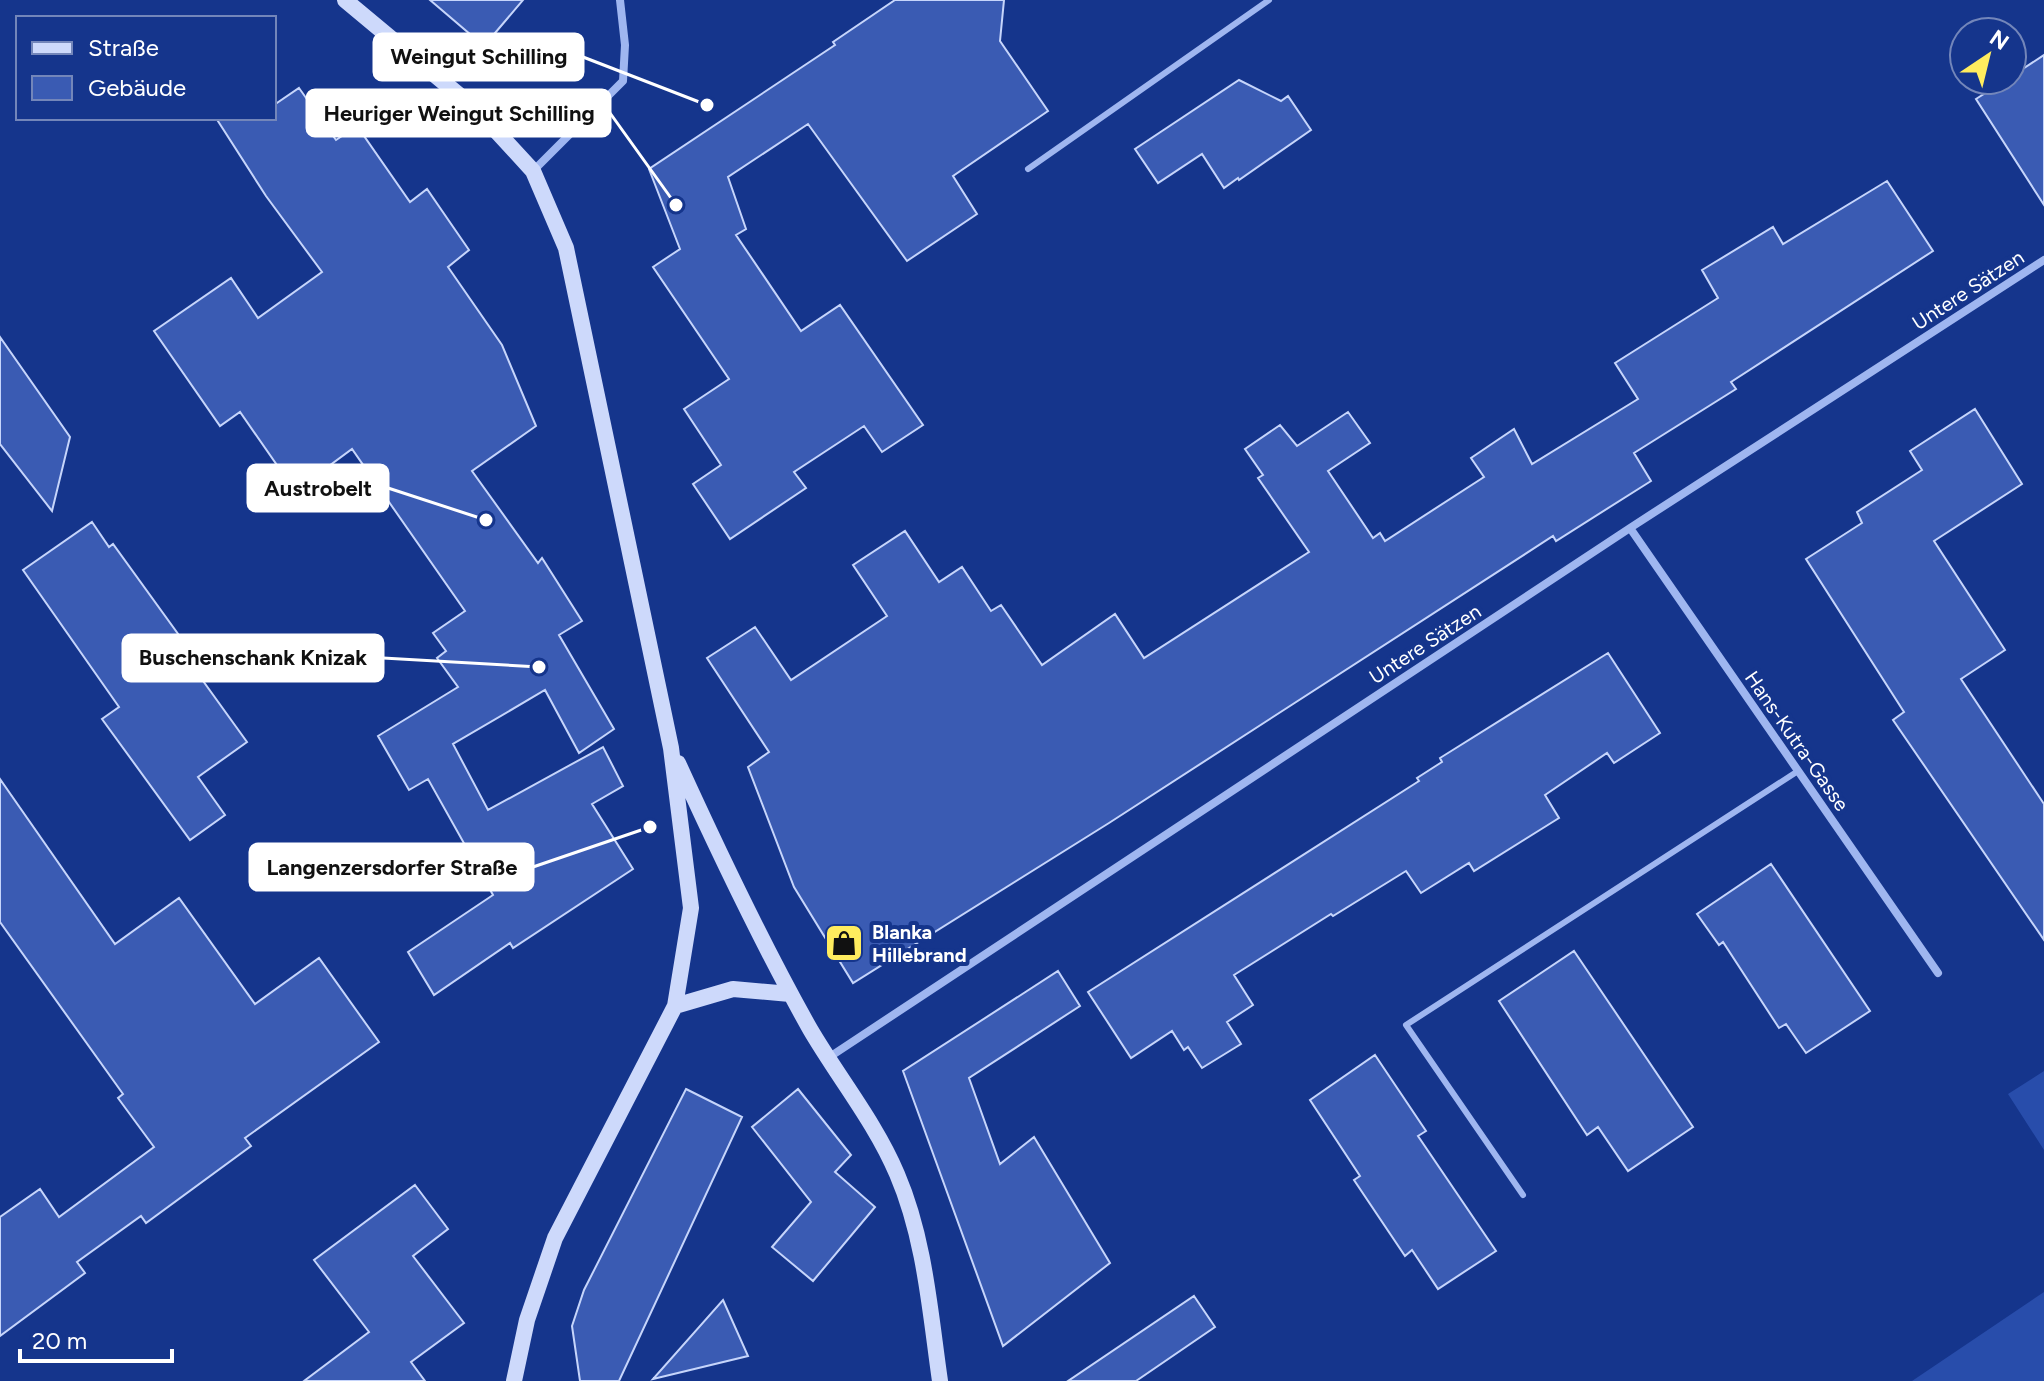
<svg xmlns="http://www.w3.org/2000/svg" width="2044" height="1381" font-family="Figtree,sans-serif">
  <rect width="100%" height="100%" fill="#15358c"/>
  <path fill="#284dab" d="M2044 1071V1150L2008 1094Z
    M2044 1292V1381H1912Z"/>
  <path fill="#3a5bb3" stroke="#c6d5fb" stroke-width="2" d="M430 0H523L484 46Z
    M895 0H1004L1000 41 1048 111 953 176 977 214 907 261 808 124 728 177 746 229 736 235 801 331 840 305 923 425 882 452 864 426 794 472 806 488 730 539 693 484 721 465 684 409 729 379 653 267 680 249 649 169 835 45 833 42Z
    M2044 55V205L1976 99 2006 80H2012V76Z
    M1239 80 1281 101 1288 96 1311 130 1239 180 1238 178 1224 188 1202 154 1158 183 1135 149Z
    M299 88 336 140 357 126 410 202 427 189 469 250 448 267 502 345 536 426 472 471 538 563 542 558 582 621 559 635 614 729 579 753 545 690 453 744 488 810 603 747 623 786 592 804 633 869 513 948 510 943 434 995 408 952 493 895 428 779 409 790 378 736 458 687 437 658 446 651 433 633 465 611 352 449 295 491 240 412 220 426 154 331 231 278 258 318 322 272 266 196 216 118H274V105Z
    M1887 181 1933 251 1731 382 1736 389 1634 453 1651 481 1556 541 1553 536 1109 823 853 983 794 887 748 767 769 752 707 658 755 627 791 680 887 616 853 565 905 531 939 582 962 567 991 611 1001 605 1042 665 1115 614 1144 658 1309 552 1258 478 1263 475 1245 449 1280 425 1297 446 1348 412 1370 443 1328 471 1373 538 1380 533 1385 541 1484 477 1471 458 1514 429 1532 464 1638 399 1615 363 1718 298 1702 270 1773 227 1783 244Z
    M0 337 70 437 52 511 0 444Z
    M1975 409 2022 484 1934 541 2005 650 1961 679 2044 804V940L1893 720 1904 712 1806 559 1862 523 1857 512 1922 470 1910 451Z
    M92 522 109 547 113 544 194 656 188 660 247 742 198 777 225 815 190 840 102 719 119 707 23 570Z
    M1608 653 1660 733 1614 763 1607 753 1545 795 1559 818 1474 871 1469 863 1421 893 1406 871 1333 916 1331 914 1234 975 1253 1005 1227 1022 1241 1044 1202 1068 1188 1047 1184 1050 1172 1031 1131 1058 1088 992 1419 781 1417 778 1442 762 1440 758Z
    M0 779 115 944 179 898 255 1004 319 958 379 1042 245 1138 251 1146 146 1223 141 1216 77 1262 85 1273 0 1336V1217L40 1189 59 1217 154 1147 118 1098 123 1094 0 922Z
    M1771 864 1870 1011 1806 1053 1786 1024 1779 1028 1723 942 1719 945 1697 914Z
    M1574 951 1693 1127 1628 1171 1598 1127 1587 1135 1499 1001Z
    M1058 971 1080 1006 969 1078 1000 1164 1034 1137 1110 1263 1003 1346 903 1071Z
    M1375 1055 1426 1131 1418 1136 1496 1251 1438 1289 1412 1250 1405 1256 1354 1180 1360 1176 1310 1100Z
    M686 1089 742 1117 619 1381H580L572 1326 584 1290Z
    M798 1089 851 1155 835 1172 875 1207 813 1281 772 1247 811 1202 752 1127Z
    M415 1185 448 1229 413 1256 464 1323 411 1362 425 1381H304L369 1332 314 1260Z
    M1194 1296 1215 1327 1136 1381H1068Z
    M723 1300 748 1356 653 1379Z"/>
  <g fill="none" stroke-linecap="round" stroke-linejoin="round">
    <path stroke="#9fb6f0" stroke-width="6" d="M1028 169 1269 0
      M1523 1195 1406 1025 1798 771"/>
    <path stroke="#9fb6f0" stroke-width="8" d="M533 171 623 81 625 45 620 0
      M1630 528 1938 973
      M828 1058 1630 528 2044 260"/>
    <path stroke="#cdd9fb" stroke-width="16" d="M345 0 477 110 533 171 566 248 671 748 691 908 675 1006 555 1238 527 1320 514 1381
      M678 763C719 853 761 942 810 1029 838 1077 875 1122 897 1174 925 1239 930 1312 940 1381
      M675 1006 733 989 790 994"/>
  </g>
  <defs>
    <symbol id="shop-square" viewBox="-11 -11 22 22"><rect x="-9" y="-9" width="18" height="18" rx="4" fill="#ffec5e" stroke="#15358c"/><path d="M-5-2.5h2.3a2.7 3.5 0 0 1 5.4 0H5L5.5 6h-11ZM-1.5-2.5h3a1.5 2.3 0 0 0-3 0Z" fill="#111"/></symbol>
  </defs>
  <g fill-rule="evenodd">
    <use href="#shop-square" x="822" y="921" width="44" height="44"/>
  </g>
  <g text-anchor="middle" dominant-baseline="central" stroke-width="8" stroke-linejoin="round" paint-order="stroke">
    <g font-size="20" fill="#fff" stroke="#15358c">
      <text transform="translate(1968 290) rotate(-33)">Untere Sätzen</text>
      <text transform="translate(1425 644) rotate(-33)">Untere Sätzen</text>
      <text transform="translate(1797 741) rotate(55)">Hans-Kutra-Gasse</text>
    </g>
    <g font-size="20" font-weight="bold" fill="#fff" stroke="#15358c" text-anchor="start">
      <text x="872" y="932">Blanka<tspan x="872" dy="23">Hillebrand</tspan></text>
    </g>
  </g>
  <path fill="none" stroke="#fff" stroke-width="3" d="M707 105L583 57M676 205L610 113M486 520L388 488M539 667L383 658M650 827L533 867"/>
  <g fill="#fff" stroke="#15358c" stroke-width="3">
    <circle cx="707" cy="105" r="8"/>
    <circle cx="676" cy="205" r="8"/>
    <circle cx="486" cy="520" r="8"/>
    <circle cx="539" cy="667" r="8"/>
    <circle cx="650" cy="827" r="8"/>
  </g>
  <g fill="#fff" stroke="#fff" stroke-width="3">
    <rect x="374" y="34" width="209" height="46" rx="8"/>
    <rect x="307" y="90" width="303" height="46" rx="8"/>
    <rect x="248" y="465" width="140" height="46" rx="8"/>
    <rect x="123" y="635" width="260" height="46" rx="8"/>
    <rect x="250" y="844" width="283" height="46" rx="8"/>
  </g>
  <g font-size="22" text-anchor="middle" font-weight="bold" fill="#111">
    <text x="479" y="64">Weingut Schilling</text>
    <text x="459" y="121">Heuriger Weingut Schilling</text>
    <text x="318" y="496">Austrobelt</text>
    <text x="253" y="665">Buschenschank Knizak</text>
    <text x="392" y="875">Langenzersdorfer Straße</text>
  </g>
  <rect x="16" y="16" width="260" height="104" fill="#15358c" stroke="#7386ba" stroke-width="2"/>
  <rect x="32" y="42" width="40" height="12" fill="#cdd9fb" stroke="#7386ba" stroke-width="2"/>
  <text x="88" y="56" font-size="24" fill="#ffffff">Straße</text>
  <rect x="32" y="76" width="40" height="24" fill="#3a5bb3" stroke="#7386ba" stroke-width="2"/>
  <text x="88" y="96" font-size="24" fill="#ffffff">Gebäude</text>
  <g transform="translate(1988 56) rotate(35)"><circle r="38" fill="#15358c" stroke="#7386ba" stroke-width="2"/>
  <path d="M0-6L14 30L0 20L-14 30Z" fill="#ffec5e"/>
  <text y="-12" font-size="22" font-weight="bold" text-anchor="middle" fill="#ffffff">N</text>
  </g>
  <path d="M20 1349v12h152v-12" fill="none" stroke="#ffffff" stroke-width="4"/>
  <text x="32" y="1349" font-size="24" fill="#ffffff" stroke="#15358c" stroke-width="6" paint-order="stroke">20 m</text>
</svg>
